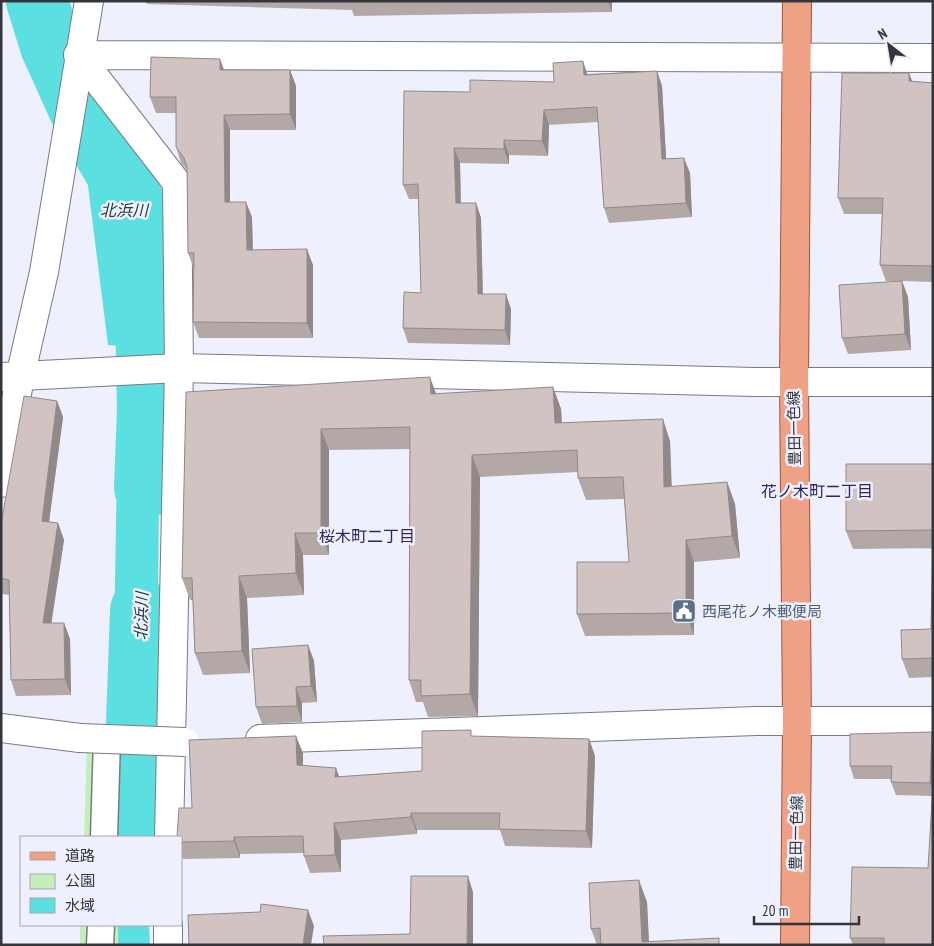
<svg xmlns="http://www.w3.org/2000/svg" width="934" height="946" font-family="'PT Sans Narrow','Noto Sans JP',sans-serif">
  <rect width="100%" height="100%" fill="#eef1fd"/>
  <path fill="#c6edbc" d="M87 745 118 747V837H84Z
    M80 925H118V945H80Z"/>
  <path fill="#5cdfe1" d="M13 1H57V3L35 70Z
    M103 98 157 202 160 348 108 345 84 154Z
    M160 400 157 698 113 697 118 405Z
    M118 747 145 748 147 837H118Z
    M118 925H149L150 945H118Z"/>
  <g fill="none" stroke-linecap="round" stroke-linejoin="round">
    <path stroke="#5cdfe1" stroke-width="62" d="M37 1 51 46 79 108 144 220 148 409 145 488
      M133 837 141 610"/>
    <defs>
      <path id="pedestrian" d="M104 837 107 739
        M100 945 101 925"/>
      <path id="minor" d="M78 55 933 58
        M78 55 177 183 179 368 169 837
        M1 728 80 738
        M260 739 756 721H933
        M168 925V945"/>
      <path id="tertiary" d="M1 377 179 368 756 382H933
        M1 483 20 377 44 272 89 1"/>
      <path id="primary" d="M795 945 797 721 794 382 797 1"/>
    </defs>
    <use href="#pedestrian" stroke="#787a85" stroke-width="29"/>
    <use href="#minor" stroke="#787a85" stroke-width="30"/>
    <use href="#tertiary" stroke="#787a85" stroke-width="30"/>
    <use href="#primary" stroke="#a75338" stroke-width="30"/>
    <use href="#pedestrian" stroke="#fff" stroke-width="26"/>
    <use href="#minor" stroke="#fff" stroke-width="28"/>
    <use href="#tertiary" stroke="#fff" stroke-width="28"/>
    <use href="#primary" stroke="#efa186" stroke-width="28"/>
    <defs>
      <path id="minor-bridge" d="M80 738 185 742"/>
    </defs>
    <use href="#minor-bridge" stroke="#787a85" stroke-width="30" stroke-linecap="butt"/>
    <use href="#minor-bridge" stroke="#fff" stroke-width="28"/>
  </g>
  <path fill="#b4a8a7" d="M146 1H612V12L354 16 352 10 147 4Z
    M224 70H290L296 86V130H230V202L252 217 253 250 313 265V338H199L193 322 194 269 188 253 187 170 181 163 176 147V113H156L150 97Z
    M657 71 662 86 666 159 690 173 692 217 609 223 604 208 598 122 549 125 548 156 509 155V164L460 163 461 203H476L481 218 483 294 511 309 510 345 408 343 403 328 421 293 419 199H409L403 185 470 92 554 82 588 74Z
    M909 73 912 81 933 83V282L902 281 908 297 911 350 848 354 842 338 899 281H886L880 265 882 214H844L838 198Z
    M553 387 561 409 562 423 670 441 672 487 727 482 735 504 740 558 694 562V635L585 636 577 614 629 562 624 499 586 500 578 478V472L480 477 478 716 428 717 423 702H416L409 680 410 449 329 450V555H303L304 595 247 598 250 673 203 675 195 653 193 600H190L182 578 186 392 436 394Z
    M57 401 63 417 49 522 58 523 64 540 51 623H64L70 639 71 695 16 696 11 680 9 595 1 594V524Z
    M933 464V677L909 678 902 659 931 629 933 548 853 549 846 531Z
    M308 645 314 661 317 702 302 703V722L262 724 256 707Z
    M932 732 933 736V945H853L850 938 928 868 932 796 896 795 891 782V779H854L850 766Z
    M474 736 589 739 595 756 592 848 505 846 500 830H417V834L341 840V872L310 873 304 856V853L240 854V858L183 859 181 855V837L192 808 303 753V766L336 768 339 777 422 771Z
    M647 902 649 942 722 945H597L591 929Z"/>
  <path fill="#928888" d="M608 1H612V12Z
    M220 59 226 75 220 70Z
    M583 61 588 76 584 75Z
    M290 70 296 86V130L290 114Z
    M657 71 662 86 667 174 662 159Z
    M909 73 915 89 909 81Z
    M544 110 549 125 548 156 542 141Z
    M224 115 230 130V218L225 202Z
    M504 140 509 155V164L504 149Z
    M454 148 460 163 461 218 456 203Z
    M684 158 690 173 692 217 686 203Z
    M246 202 252 217 253 265 247 250Z
    M476 203 481 218 483 308 478 294Z
    M307 249 313 265V338L307 323Z
    M902 281 908 297 911 350 905 334Z
    M506 294 511 309 510 345 505 330Z
    M430 377 438 399 431 394Z
    M553 387 561 409 563 445 555 423Z
    M57 401 63 417 47 537 42 521Z
    M663 419 670 441 672 509 664 487Z
    M321 429 329 450V555L321 533Z
    M472 455 480 477 478 716 470 694Z
    M727 482 735 504 740 558 732 536Z
    M58 523 64 540 49 639 43 623Z
    M295 533 303 555 304 595 296 573Z
    M686 540 694 562V635L686 613Z
    M239 576 247 598 250 673 242 651Z
    M64 623 70 639 71 695 65 679Z
    M308 645 314 661 317 702 311 686Z
    M296 687 302 703V722L297 706Z
    M932 732 933 736V789L930 783Z
    M296 736 303 753V783L297 765Z
    M589 739 595 756 592 848 586 831Z
    M336 768 342 785 335 777Z
    M411 813 417 830V834L411 817Z
    M334 823 341 840V872L335 855Z
    M234 837 240 854V858L234 841Z
    M468 876 473 892V945H467Z
    M639 880 647 902 649 945 642 942Z
    M308 910 314 926 311 945H303Z"/>
  <path fill="#d1c3c2" stroke="#928888" d="M151 57 220 59V70H290V114L224 115 225 202H246L247 250 307 249V323L193 322 194 253H188L187 167 184 158 176 147V97H150Z
    M583 61 584 75 657 71 662 159 684 158 686 203 604 208 597 107 544 110 542 141 504 140V149L454 148 456 203H476L478 294H506L505 330 403 328 404 292 421 293 418 184 403 185 404 91 470 92V80L554 82 553 63Z
    M842 73H909V81L933 83V266L880 265 883 198H838Z
    M902 281 905 334 842 338 839 285Z
    M430 377 431 394 553 387 555 423 663 419 664 487 727 482 732 536 686 540V613L577 614V562H629L623 477 578 478 577 450 472 455 470 694 421 696V680H409L410 427 321 429V533H295L296 573 239 576 242 651 195 653 192 578H182L186 392Z
    M24 396 57 401 42 521 58 523 43 623H64L65 679 11 680 9 580 1 578V524Z
    M846 464H933V530L846 531Z
    M933 540V658L902 659 901 630 931 629Z
    M308 645 311 686 296 687 297 706 256 707 252 649Z
    M471 730V736L589 739 586 831 499 829 500 813H411V817L334 823 335 855 304 856 303 836 234 837V841L181 842V837H177L179 808H192L189 740 296 736 297 765 336 768 335 777 422 771V731Z
    M932 732 930 783 891 782 892 766H850V734Z
    M933 786V945H884V938H850L852 867 928 868Z
    M411 876H468L467 945H324L323 936 410 934Z
    M639 880 642 942 719 938V945H601L600 928 591 929 589 883Z
    M261 904 308 910 303 945H189L188 915 260 912Z"/>
  <defs>
    <symbol id="civic-square" viewBox="-11 -11 22 22"><rect x="-9" y="-9" width="18" height="18" rx="4" fill="#5c6f8a" stroke="#eef1fd"/><path d="M-.6-6.5H3V-4.5H.6V-3L4-1V1h2V6H-6V1h2V-1L-.6-3ZM-1.2 2.5V6h2.4V2.5Z" fill="#fff"/></symbol>
  </defs>
  <g fill-rule="evenodd">
    <use href="#civic-square" x="670" y="597" width="28" height="28"/>
  </g>
  <g text-anchor="middle" dominant-baseline="central" stroke-width="5" stroke-linejoin="round" paint-order="stroke">
    <g font-size="15" fill="#35363b" stroke="#eef1fd">
      <text transform="translate(794 428) rotate(-91)">豊田一色線</text>
      <text transform="translate(796 833) rotate(-89)">豊田一色線</text>
    </g>
    <g font-size="15" fill="#4e5e75" stroke="#eef1fd" text-anchor="start">
      <text x="702" y="611">西尾花ノ木郵便局</text>
    </g>
    <g font-size="16" font-style="italic" fill="#223839" stroke="#eef1fd">
      <text x="124" y="210">北浜川</text>
      <text transform="translate(141 616) rotate(-88)">北浜川</text>
    </g>
    <g font-size="16" fill="#312661" stroke="#eef1fd">
      <text x="817" y="491">花ノ木町二丁目</text>
      <text x="367" y="536">桜木町二丁目</text>
    </g>
  </g>
  <rect width="934" height="946" fill="none" stroke="#35363b" stroke-width="5"/>
  <rect x="20" y="836" width="162" height="90" fill="#eef1fd" stroke="#a4a6af"/>
  <rect x="30" y="852" width="25" height="8" fill="#efa186" stroke="#a4a6af"/>
  <text x="65" y="861" font-size="15" fill="#35363b">道路</text>
  <rect x="30" y="874" width="25" height="15" fill="#c6edbc" stroke="#a4a6af"/>
  <text x="65" y="886" font-size="15" fill="#35363b">公園</text>
  <rect x="30" y="898" width="25" height="15" fill="#5cdfe1" stroke="#a4a6af"/>
  <text x="65" y="911" font-size="15" fill="#35363b">水域</text>
  <g transform="translate(889 45) rotate(329)" stroke="#eef1fd" stroke-width="4" paint-order="stroke">
  <path d="M0-4L9 19L0 12L-9 19Z" fill="#35363b"/>
  <text y="-8" font-size="14" font-weight="bold" text-anchor="middle" fill="#35363b">N</text>
  </g>
  <path d="M754 916v8h105v-8" fill="none" stroke="#35363b" stroke-width="2.5"/>
  <text x="762" y="916" font-size="15" fill="#35363b" stroke="#eef1fd" stroke-width="4" paint-order="stroke">20 m</text>
</svg>
